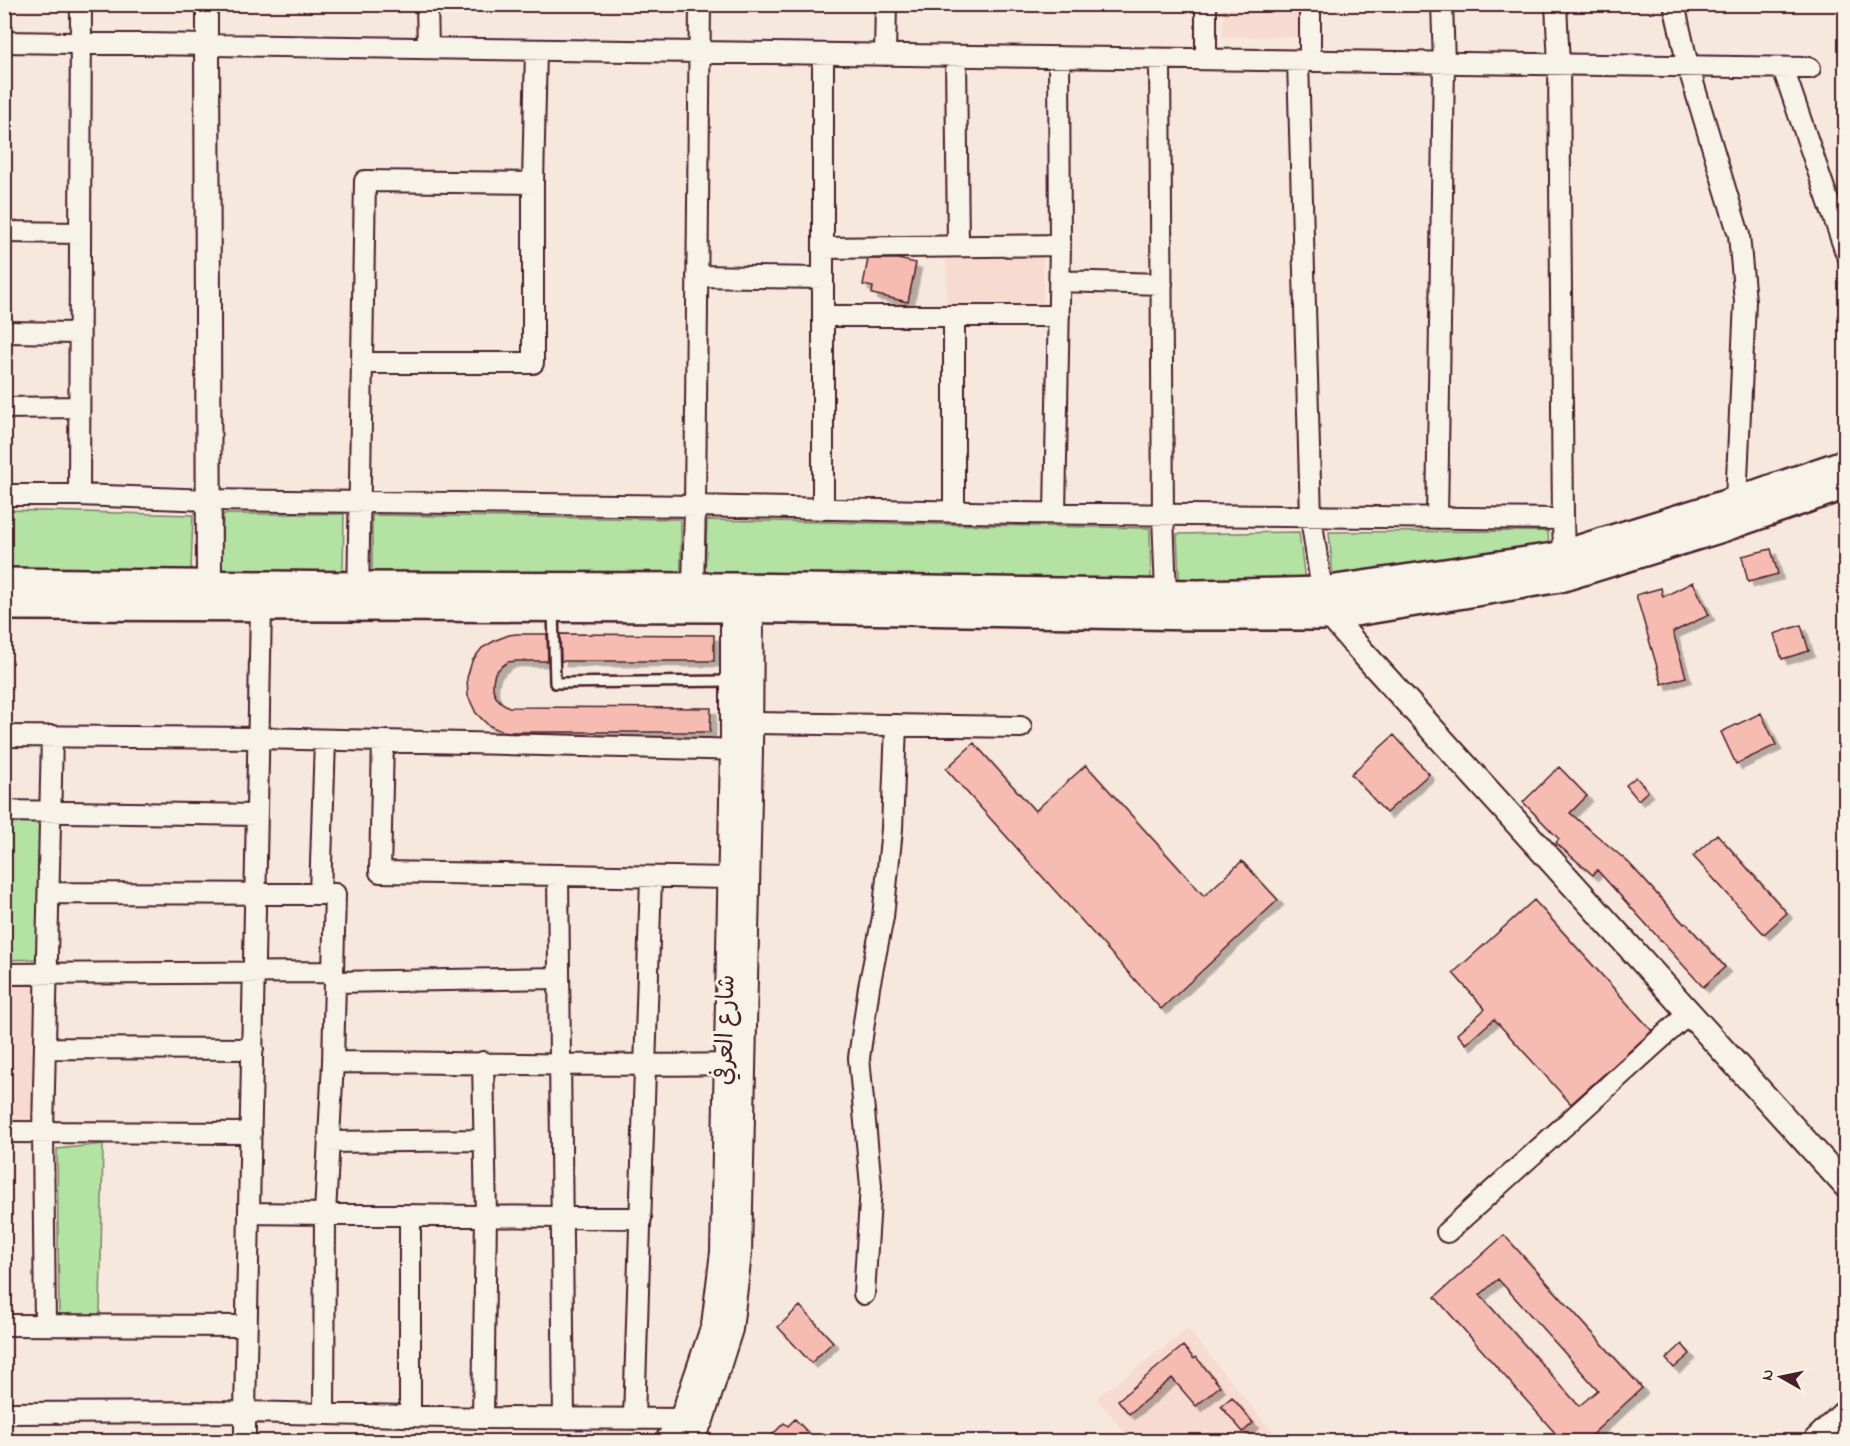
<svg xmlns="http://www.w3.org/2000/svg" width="1850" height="1446" font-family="'Indie Flower','Playpen Sans Arabic',sans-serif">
  <defs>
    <filter id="shadow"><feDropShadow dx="5.5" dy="5.5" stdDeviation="0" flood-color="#0004"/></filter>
  </defs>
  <rect width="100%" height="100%" fill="#f7e8dd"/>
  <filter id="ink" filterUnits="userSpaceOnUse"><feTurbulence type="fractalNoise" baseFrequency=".0167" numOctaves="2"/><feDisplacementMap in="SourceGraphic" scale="12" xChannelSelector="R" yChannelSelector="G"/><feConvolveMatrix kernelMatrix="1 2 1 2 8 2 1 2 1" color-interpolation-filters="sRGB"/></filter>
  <g filter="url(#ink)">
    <path fill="#f7dbd0" d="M1224 5H1300V37H1223Z
      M1043 254V303L947 304 946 255Z
      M5 986H36L34 1124 5 1123Z
      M1188 1329 1280 1441H1132L1096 1398Z
      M425 1437 514 1439V1441H423Z"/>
    <path fill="#b3e2a2" stroke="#7e8066" stroke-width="1.5" d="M5 510 193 515 191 571 5 568Z
      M223 514H344L343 572 221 570Z
      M372 515 681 519V574L372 575Z
      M707 520 1150 528 1151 580 705 575Z
      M1548 531 1549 547 1333 577 1329 532Z
      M1299 532 1305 581 1179 579 1177 534Z
      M43 821 42 959 7 960 5 823Z
      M103 1144 100 1314 59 1315 57 1149Z"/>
    <path fill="#f7bcb1" stroke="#4a1f2b" stroke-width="1.5" fill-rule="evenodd" filter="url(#shadow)" d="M868 259H898L916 263 908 302 872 294 873 287 863 285Z
      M1771 549 1778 574 1748 582 1742 556Z
      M1693 582 1709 615 1673 632 1686 677 1662 684 1636 595 1661 588 1663 597Z
      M1801 625 1809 651 1782 659 1774 634Z
      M516 634H547L548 661H516L508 662 501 667 495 673 493 681V689L496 697 502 703 509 707 711 708 710 732H511L501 731 488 725 476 713 468 696 467 678 472 661 482 648 496 640 509 635Z
      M560 634 714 635V661H561Z
      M1761 713 1776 745 1736 764 1721 732Z
      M1394 735 1429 774 1386 813 1351 774Z
      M974 743 1035 811 1086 765 1204 896 1242 861 1278 900 1161 1009 946 769Z
      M1559 767 1587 796 1570 813 1628 862 1684 924 1686 923 1725 967 1703 987 1597 870 1593 875 1556 843 1559 839 1523 802Z
      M1636 777 1648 791 1638 800 1626 785Z
      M1717 834 1787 913 1764 934 1693 856Z
      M1534 900 1652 1031 1571 1104 1494 1019 1466 1044 1457 1034 1485 1009 1453 973Z
      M1504 1235 1642 1388 1584 1442H1563L1435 1297ZM1498 1279 1598 1390 1579 1406 1480 1295Z
      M800 1306 833 1342 811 1363 778 1327Z
      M1682 1344 1690 1354 1674 1368 1666 1359Z
      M1183 1346 1194 1359 1196 1357 1220 1386 1196 1406 1172 1378 1129 1414 1118 1400Z
      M1232 1397 1253 1423 1243 1432 1221 1406Z
      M795 1419 817 1442H765L784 1423 788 1426Z"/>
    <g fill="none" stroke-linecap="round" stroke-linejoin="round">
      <defs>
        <path id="service" d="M553 609 555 683 731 681"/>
        <path id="minor" d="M427 4 428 48
          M700 4 695 506 1016 513 1563 519 1564 554
          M1310 4V61
          M1556 4 1559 65 1563 519
          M1674 4 1688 66 1739 235 1745 301 1736 501
          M4 42 1810 68
          M207 45V4
          M823 54V509
          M885 55 886 4
          M956 56 958 246
          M1160 59 1163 515 1166 594
          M1206 59V4
          M1298 61 1311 517 1322 591 1326 602
          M1783 68 1846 253
          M4 232 80 233
          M824 248 1060 245 1059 57
          M697 276 823 278
          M1059 281 1162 284
          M823 316H1059
          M4 332 79 333
          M362 363H533V183L536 50
          M4 408 79 407
          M4 495H79L209 500 695 506 693 587
          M79 495 81 4
          M954 512V316
          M1055 513 1060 245
          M1437 518 1444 63 1442 4
          M358 599 365 181 533 183
          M261 608 245 1412 483 1418 692 1419
          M750 723 1021 727
          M4 736 259 738 746 750
          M383 741 380 872 730 878
          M4 811 257 815
          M558 876 564 1418
          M49 893 320 894 325 740
          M4 974 333 972 335 894H320
          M335 982 559 978
          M46 1048 253 1049
          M333 1062C464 1062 595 1067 726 1064
          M4 1132 251 1133
          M329 1142 484 1140
          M250 1213 641 1218
          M1447 1232 1689 1013
          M864 1294 871 1186 859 1058 869 987 883 917 892 829 896 725
          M4 1325 247 1326
          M45 1325 43 1132 52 736
          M4 1413 245 1412V1442
          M324 1414 325 1214 333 1062 335 982 333 972
          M410 1416V1215
          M483 1418 486 1216 483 1062
          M634 1419 651 877"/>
        <path id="tertiary" d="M207 45 209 584
          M1331 616 1354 643 1846 1186
          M667 1442 682 1419 714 1325 723 1252 733 749V608
          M688 1442 701 1420 730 1329 739 1254 750 750 751 609"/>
        <path id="secondary" d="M4 582 358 586 733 587 1198 594 1322 591 1554 557 1736 501 1846 463
          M4 606 733 608 1198 616H1331L1560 578 1725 527 1846 485"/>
        <path id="trunk" d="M1820 1442 1846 1417"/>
      </defs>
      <use href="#service" stroke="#4a1f2b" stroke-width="14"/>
      <use href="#minor" stroke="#4a1f2b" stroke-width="24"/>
      <use href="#tertiary" stroke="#4a1f2b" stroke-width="28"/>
      <use href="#secondary" stroke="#4a1f2b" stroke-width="32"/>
      <use href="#trunk" stroke="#4a1f2b" stroke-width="36"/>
      <use href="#service" stroke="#f7f3e8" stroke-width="9"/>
      <use href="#minor" stroke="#f7f3e8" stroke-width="20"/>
      <use href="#tertiary" stroke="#f7f3e8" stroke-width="24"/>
      <use href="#secondary" stroke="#f7f3e8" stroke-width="27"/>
      <use href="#trunk" stroke="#f7f3e8" stroke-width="32"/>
    </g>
  </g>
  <g text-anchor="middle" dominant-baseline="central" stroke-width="6" stroke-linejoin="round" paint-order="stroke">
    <g font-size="24" fill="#4a1f2b" stroke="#f7f3e8">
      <text transform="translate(727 1030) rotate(-89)">شارع العرفي</text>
    </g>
  </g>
  <rect width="1850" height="1446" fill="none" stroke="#f7f3e8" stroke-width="24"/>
  <rect x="12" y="12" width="1826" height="1422" fill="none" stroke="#4a1f2b" stroke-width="2" filter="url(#ink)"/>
  <g transform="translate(1781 1377) rotate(279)" stroke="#f7f3e8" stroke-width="4.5" paint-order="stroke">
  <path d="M0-4.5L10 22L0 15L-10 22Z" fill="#4a1f2b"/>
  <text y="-9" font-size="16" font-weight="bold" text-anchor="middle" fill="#4a1f2b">N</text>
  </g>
</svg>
